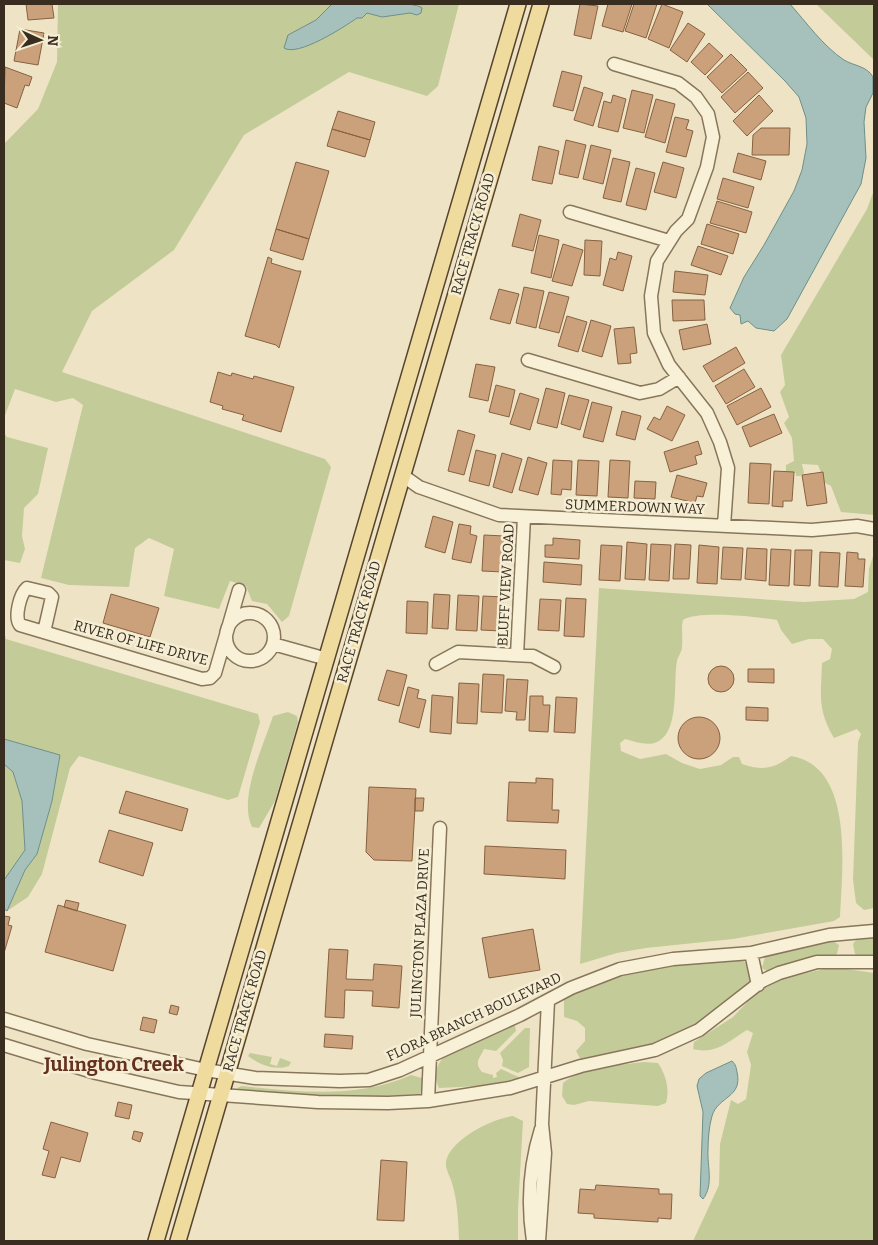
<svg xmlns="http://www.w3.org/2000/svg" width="878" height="1245" font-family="Bitter,serif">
  <rect width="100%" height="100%" fill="#eee4c5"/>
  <path fill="#c3cc99" d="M58 4H332L316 20 288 35 294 50 324 38 367 12 382 17 410 13 417 15 419 5 402 4H459L438 86 427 96 349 72 244 135 174 250 92 311 62 372 325 459 331 467 289 616 282 622 267 604 252 601 246 586 230 581 219 609 164 596 174 549 149 538 135 548 129 587 69 585 41 578 83 405 73 398 56 402 15 389 4 418V144L38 109 57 62Z
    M816 4H874V60Z
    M874 190V515L841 512 831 486 825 483 818 465 802 464 804 473 800 476H796V473L786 472V465L794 461 792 438 784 423 789 417 780 392 785 385 781 355 867 209Z
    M4 433 7 437 48 448 38 494 24 508 22 536 25 549 20 563 4 560Z
    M874 553V908L864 910 856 903 853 880 858 742 861 734 857 729 834 738C817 709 821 695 822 663L830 659 832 649 823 639H809L792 644 781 630 777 620C757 617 699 610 683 620 681 629 683 637 682 647 682 652 678 656 677 661 673 680 680 729 659 741 649 747 636 742 625 739L620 743 621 751 640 759 666 754 682 763 700 769 721 765 733 757H739L742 764C763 771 773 769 791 756 855 766 842 870 840 917L834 921 733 939 646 948 617 953 580 964 599 588 803 602 854 599 868 592 869 569Z
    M4 631 6 639 258 714 260 722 238 797 228 800 79 756 70 768 42 874 28 897 7 911 25 870 37 854 52 801 60 755 4 739Z
    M288 712 297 716 298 722 275 801 259 828 252 827C238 798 263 747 273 716Z
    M4 764 13 772 22 801 25 850 4 880Z
    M862 937H874V958L859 957 855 954 853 944 856 940Z
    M833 941 839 945 837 954 833 956 770 973 762 968 765 957Z
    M731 960H741L748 964 751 981 749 987 705 1021 664 1043 582 1062 576 1051 585 1041V1028L577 1021 564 1017V998C595 982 630 970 666 965 687 962 709 964 731 960Z
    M833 967 874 973V1241H693L719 1185 720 1144 731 1100 738 1104 746 1099 751 1065 747 1052 753 1033 747 1030C729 1041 716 1055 693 1049L694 1042 733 1017 756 993 784 978Z
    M515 1025 516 1031 496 1051 484 1049C481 1057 473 1062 482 1072L493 1075V1078L497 1077 496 1073 501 1069 521 1078 480 1086 439 1088C434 1077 435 1067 443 1058Z
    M525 1028H530L529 1067 518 1073 502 1066 503 1060 500 1053Z
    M250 1053 272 1057 270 1064 277 1066 280 1058 291 1062 289 1066C274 1071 260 1065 248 1056Z
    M644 1062 658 1063C666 1075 670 1089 666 1103L658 1106 589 1101 574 1105 567 1104 562 1096 563 1083C581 1067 621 1065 644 1062Z
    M411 1075 422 1078 423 1084 420 1094 346 1098 239 1091 237 1088 242 1086C300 1092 357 1099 411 1075Z
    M513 1116 523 1121 518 1210V1241H459C458 1220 458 1201 451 1180 449 1175 445 1167 446 1162 449 1140 493 1118 513 1116Z"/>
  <path fill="#a6c1bb" stroke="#6d8f89" d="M332 4C348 4 414 0 422 8L421 13 417 15 410 13 382 17 367 13 362 18H357C344 27 298 57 284 48L288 35 316 20Z
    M707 4H790C806 22 823 46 844 60 854 66 867 66 873 77V93L866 107 864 122 866 158 861 184 787 319 774 331 756 328 748 321 741 324 740 315 735 314 730 308 744 277 764 245 794 191 802 170 807 144 806 118 799 97 785 81Z
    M4 739 60 755 52 801 37 854 25 870 7 911 4 909V880L25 850 22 801 13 772 4 764Z
    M732 1061C736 1065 736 1067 737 1072 743 1098 718 1096 712 1116 709 1126 708 1140 708 1150 707 1166 714 1185 703 1199L700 1196 703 1112 697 1086 699 1079 706 1073Z"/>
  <path fill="#cba17b" stroke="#876141" d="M26 4H52L54 18 28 20Z
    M580 4 598 6 591 39 574 35Z
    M608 4H632L623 32 602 26Z
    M634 4H657L646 38 625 31Z
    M662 4 683 12 669 48 648 39Z
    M688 23 705 34 687 62 670 50Z
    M20 29 44 33 38 65 14 61Z
    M709 43 723 56 705 75 691 62Z
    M731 54 747 70 722 93 707 77Z
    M5 67 32 77 29 86 25 85 17 108 4 103Z
    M562 71 582 76 573 111 553 106Z
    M748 72 763 88 735 113 721 97Z
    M584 87 603 93 593 126 574 120Z
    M632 90 653 95 644 133 623 128Z
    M613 95 626 99 618 132 598 127 604 101 611 103Z
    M759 95 773 111 747 136 733 121Z
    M656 99 675 104 665 143 645 137Z
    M338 111 375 122 370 140 332 129Z
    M675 117 689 120 686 129 693 131 686 157 666 152Z
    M761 128H790L789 155H752L753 135Z
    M332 129 370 140 365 157 327 146Z
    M566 140 586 145 578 178 559 174Z
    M591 145 611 150 603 184 583 179Z
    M539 146 559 151 552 184 532 180Z
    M738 153 766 161 761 180 733 172Z
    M613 158 630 162 621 202 603 198Z
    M296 162 329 171 309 239 276 229Z
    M663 162 684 168 676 198 654 192Z
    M636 168 655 173 646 210 626 205Z
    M723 178 754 187 748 208 717 199Z
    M717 201 752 212 746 233 710 223Z
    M520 214 541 220 533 251 512 246Z
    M707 224 739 234 733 254 701 244Z
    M276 229 309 239 303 260 270 250Z
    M539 235 559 240 551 278 531 273Z
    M585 240 602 241 600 276 584 275Z
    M563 244 583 250 572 286 552 281Z
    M698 246 728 256 721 275 691 265Z
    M618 252 632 256 623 291 603 285 610 258 616 260Z
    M268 257 272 259 271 263 297 271H301L279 348 276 345 245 336Z
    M675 271 708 275 705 295 673 292Z
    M524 287 544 291 536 328 516 323Z
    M499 289 519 294 510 324 490 319Z
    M549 292 569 297 559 333 539 328Z
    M672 300H704L705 320 673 321Z
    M567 316 587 322 578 352 558 346Z
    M591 320 611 326 602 357 582 351Z
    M707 324 711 344 683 350 679 330Z
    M634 327 637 353 630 354 631 363 618 364 614 329Z
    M736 347 745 363 713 382 703 366Z
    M476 364 495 367 488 401 469 397Z
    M744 369 755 387 726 404 715 386Z
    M218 372 231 376 232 373 253 379 254 376 294 387 281 432 242 420 244 415 222 409 223 406 210 402Z
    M496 385 515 390 509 417 489 412Z
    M546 388 565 393 557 428 537 423Z
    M761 388 771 407 737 425 727 406Z
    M520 393 539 399 530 430 510 424Z
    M569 395 589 400 580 430 561 424Z
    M592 402 612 407 603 442 583 437Z
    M667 406 685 415 672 441 647 429 654 417 660 420Z
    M622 411 641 416 635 440 616 435Z
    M774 414 782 433 750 447 742 427Z
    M458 430 475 435 464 475 448 471Z
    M698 441 702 454 695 456 697 464 670 472 664 452Z
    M476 450 496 455 489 486 469 481Z
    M502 453 522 459 512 493 493 487Z
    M528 457 547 463 538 495 519 490Z
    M553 460 572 461 571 490 562 489 561 495 551 494Z
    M578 460 599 461 597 496 576 495Z
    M610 460 630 461 628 498 608 497Z
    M750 463 771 464 769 504 748 503Z
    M774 471 794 472 792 501H783V507L772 506Z
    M823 472 827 503 807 506 802 475Z
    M677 475 707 483 703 497 697 496 695 503 671 497Z
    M635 481 656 482 655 499 634 498Z
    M433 516 453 522 445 553 425 547Z
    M459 524 471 526 470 534 477 536 471 563 452 559Z
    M484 535 504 536 503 572 482 571Z
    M553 538 580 540 579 559 545 557V545H553Z
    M627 542 647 544 645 580 625 579Z
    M651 544 671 545 669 581 649 580Z
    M675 544 691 545 689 579H673Z
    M601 545 622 546 620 581 599 580Z
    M699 545 719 547 717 584 697 583Z
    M723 547 743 548 741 580 721 579Z
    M747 548 767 549 766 581 745 579Z
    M771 549 791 550 789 586 769 585Z
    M795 550H812L810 586 794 585Z
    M820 552 840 553 838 587 819 586Z
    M847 552 858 553V559H865L863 587 845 586Z
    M544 562 582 565 581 585 543 582Z
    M111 594 159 608 150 637 103 623Z
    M434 594 450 595 448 629 432 628Z
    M458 595 479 596 477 631 456 630Z
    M483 596 503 597 501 631 481 630Z
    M566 598 586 599 584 637 564 636Z
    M540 599 561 600 559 631 538 630Z
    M407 601 428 602 427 634 406 633Z
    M708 679a13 13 0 1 1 26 0a13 13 0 1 1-26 0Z
    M748 669H774V683L748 682Z
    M387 670 407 675 399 706 378 700Z
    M483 674 504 675 502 713 481 712Z
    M507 679 528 680 525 720H516L517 712 505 711Z
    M459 683 479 684 477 724 457 723Z
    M408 687 419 690 417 698 426 700 419 728 399 722Z
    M432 695 453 697 451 734 430 732Z
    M530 696H543V705H550L548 732 529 731Z
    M556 697 577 698 575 733 554 732Z
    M746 707 768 708V721L746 720Z
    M678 738a21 21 0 1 1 42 0a21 21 0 1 1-42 0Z
    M536 778 553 779 552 810H559L558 823 507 821 509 782 536 783Z
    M369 787 416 789 412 861 374 860 366 852Z
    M126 791 188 809 182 831 119 813Z
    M415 798H424L423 811H415Z
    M109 830 153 843 143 876 99 862Z
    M485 846 566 850 565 879 484 874Z
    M66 900 79 903 77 911 64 907Z
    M58 905 126 925 113 971 45 952Z
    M4 916 10 917 8 925 12 926 4 953Z
    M533 929 540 970 489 978 482 938Z
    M329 949 348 950 346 979 373 980 374 964 402 966 399 1008 372 1006 373 991 345 990 344 1018 325 1017Z
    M171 1005 179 1007 177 1015 169 1013Z
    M143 1017 157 1020 154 1033 140 1030Z
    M325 1034 353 1036 352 1049 324 1047Z
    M118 1102 132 1105 129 1119 115 1116Z
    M51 1122 88 1133 80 1162 61 1157 55 1178 42 1175 49 1151 43 1149Z
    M134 1131 143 1133 140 1142 132 1139Z
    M381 1160 407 1162 404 1221 377 1220Z
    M596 1185 659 1189V1194H672L671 1219 658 1218V1222L594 1218V1214L578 1213 580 1189 595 1190Z"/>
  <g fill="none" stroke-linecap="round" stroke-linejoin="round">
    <defs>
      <path id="minor" d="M614 64 678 83 696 97 708 114 713 137 707 167 688 219 676 231 657 261 651 296 654 333 669 365 707 413 720 442 728 468 724 526
        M570 212 669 241
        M528 360 640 393 659 389 679 377
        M402 475 419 487 499 515 812 530 857 526 874 529
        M226 637a24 24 0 1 1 48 0a24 24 0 1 1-48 0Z
        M44 632 52 597 48 593 27 588C20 594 14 617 20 625L202 679 210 678 215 673 239 590
        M273 644 327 659
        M517 655 524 517
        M436 664 458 652 533 656 554 667
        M751 953 758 985
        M4 1019 87 1044 206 1070 255 1078 340 1081 369 1080 400 1070 520 1015 571 988 620 969 673 959 751 953 829 935 874 931
        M4 1045 96 1073 179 1092 318 1102 388 1103 428 1101 510 1088 581 1066 655 1050 699 1030 762 981 779 973 817 962H874
        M428 1101 440 828
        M533 1241C527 1202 529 1167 541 1129
        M539 1241 545 1153 542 1124 548 1001"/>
      <path id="major" d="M156 1241 518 4
        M178 1241 541 4"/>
    </defs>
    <use href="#minor" stroke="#88765b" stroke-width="15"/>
    <use href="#major" stroke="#56442f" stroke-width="18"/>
    <use href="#minor" stroke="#f8f1d8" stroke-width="12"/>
    <use href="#major" stroke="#f0db9e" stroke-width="15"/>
  </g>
  <g text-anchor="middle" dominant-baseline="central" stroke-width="5" stroke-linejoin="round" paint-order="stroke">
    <g font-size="14" fill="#392d1f" stroke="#f5eed4">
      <text transform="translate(473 234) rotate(-74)">RACE TRACK ROAD</text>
      <text transform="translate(635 507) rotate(2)">SUMMERDOWN WAY</text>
      <text transform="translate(506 585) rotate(-87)">BLUFF VIEW ROAD</text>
      <text transform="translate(359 622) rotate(-74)">RACE TRACK ROAD</text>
      <text transform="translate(141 643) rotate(15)">RIVER OF LIFE DRIVE</text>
      <text transform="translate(420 933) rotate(-87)">JULINGTON PLAZA DRIVE</text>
      <text transform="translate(245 1011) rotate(-74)">RACE TRACK ROAD</text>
      <text transform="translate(474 1017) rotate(-25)">FLORA BRANCH BOULEVARD</text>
    </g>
    <g font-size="19" font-weight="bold" fill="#65311f" stroke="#f5eed4">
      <text x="114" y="1064">Julington Creek</text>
    </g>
  </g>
  <rect width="878" height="1245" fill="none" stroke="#392d1f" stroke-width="10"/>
  <g transform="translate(40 40) rotate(93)" stroke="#f5eed4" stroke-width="4" paint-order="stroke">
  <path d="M0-4L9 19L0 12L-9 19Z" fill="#392d1f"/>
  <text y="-8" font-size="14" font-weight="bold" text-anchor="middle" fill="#392d1f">N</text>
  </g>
</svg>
